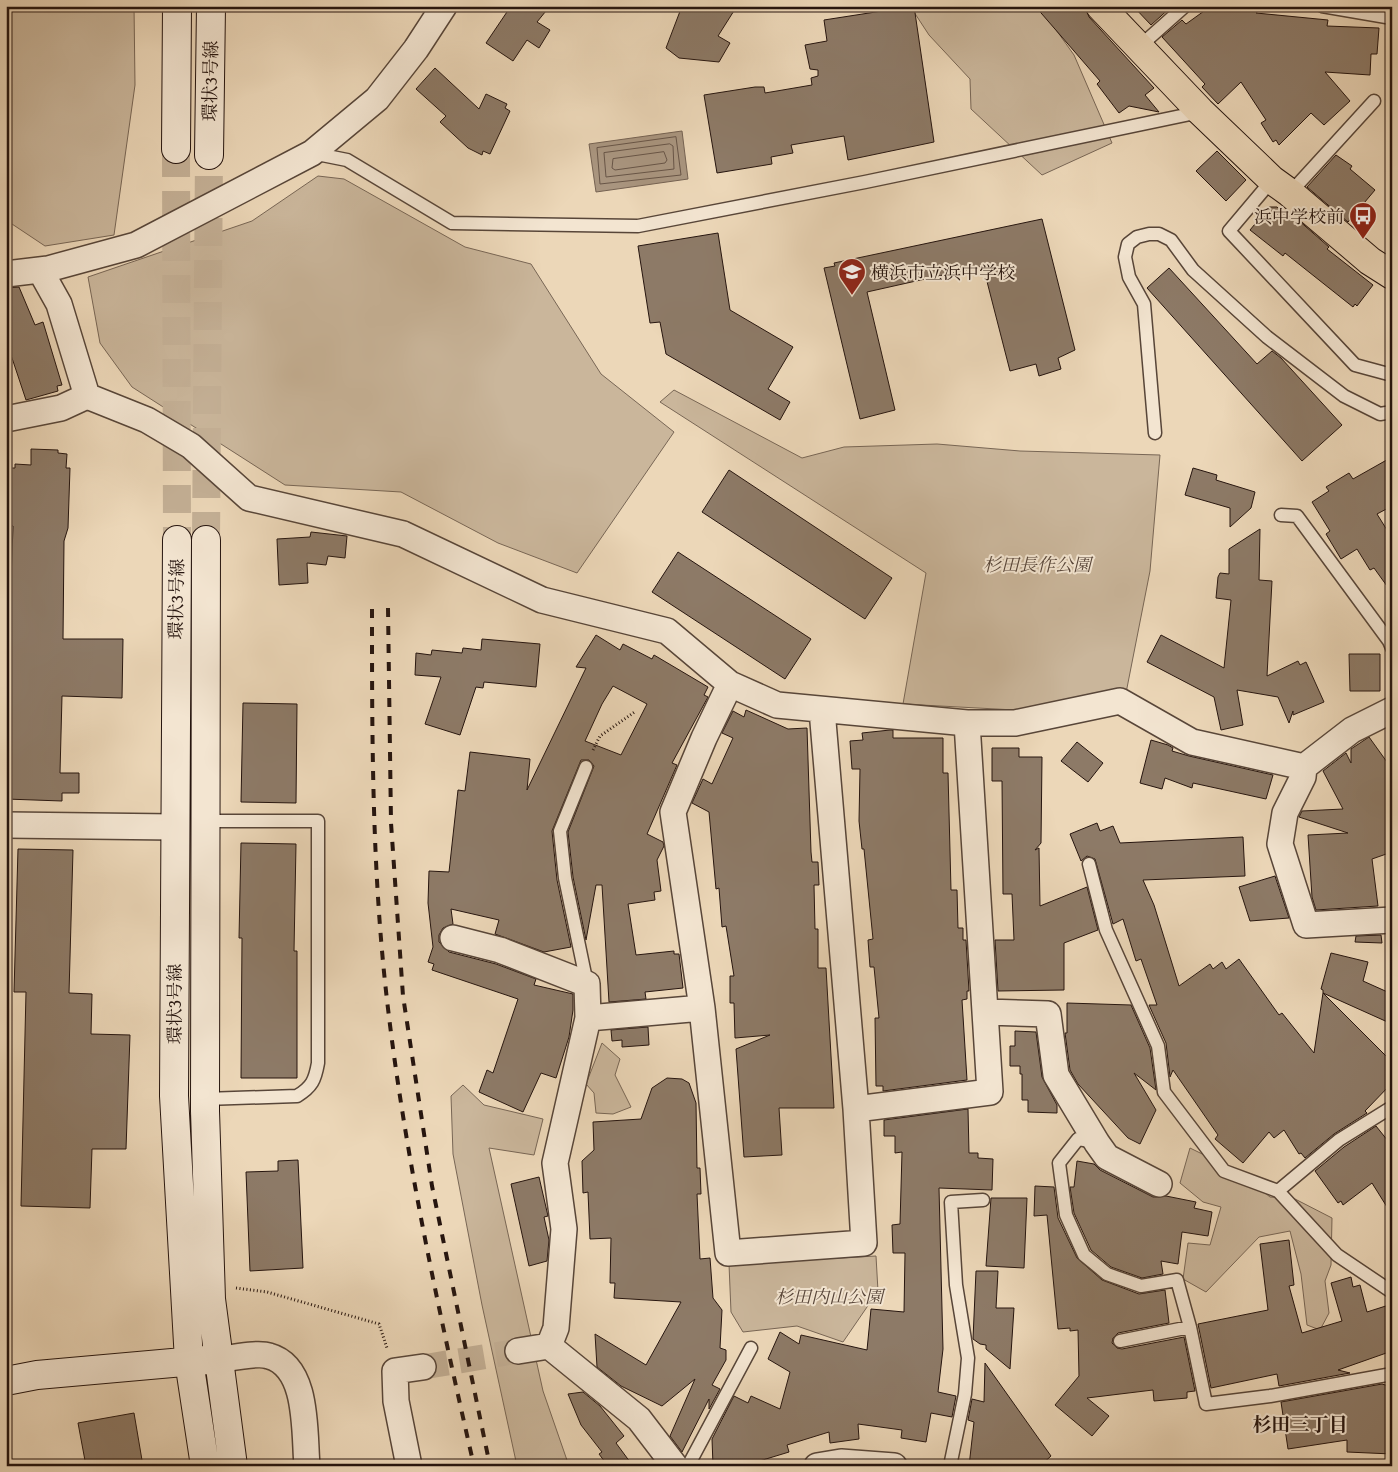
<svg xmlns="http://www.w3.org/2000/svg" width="1398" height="1472" font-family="'Gentium Book Plus','Noto Serif JP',serif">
  <rect width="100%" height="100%" fill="#ecd7b8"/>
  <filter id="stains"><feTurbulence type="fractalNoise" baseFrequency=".004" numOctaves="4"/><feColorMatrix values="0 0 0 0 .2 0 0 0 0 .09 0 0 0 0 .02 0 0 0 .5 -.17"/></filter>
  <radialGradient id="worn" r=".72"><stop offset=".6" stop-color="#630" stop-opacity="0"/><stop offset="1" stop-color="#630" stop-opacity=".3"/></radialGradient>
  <path fill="#cab69b" stroke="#786655" d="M6 6H134L135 85 114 235 45 246 6 220Z
    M910 6H1039L1074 55 1112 143 1042 175 971 109 970 79 929 35Z
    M318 176 344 179 465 247 531 264 601 374 674 432 577 573 498 543 401 492 285 485 132 387 100 343 88 277 252 221Z
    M674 390 802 458 844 447 937 444 1020 451 1160 455 1150 571 1126 693 1112 692 1015 710 903 704 926 573 660 402Z
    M602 1043 620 1059 615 1075 631 1107 613 1114 596 1113 594 1093 586 1084Z
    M463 1085 484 1105 543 1119 534 1155 489 1148 543 1391 569 1466H517L482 1305 453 1154 451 1096Z
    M1190 1148 1239 1172 1270 1197 1295 1199 1332 1218 1331 1265 1325 1281 1329 1313 1320 1330 1307 1325 1301 1274 1290 1231 1259 1237 1206 1292 1183 1279 1188 1243 1210 1245 1221 1207 1203 1202 1180 1183Z
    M876 1256 878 1291 843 1342 797 1326 743 1332 731 1312 729 1264Z"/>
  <path fill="#a9957f" stroke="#756252" d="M682 131 688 179 596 192 589 144Z"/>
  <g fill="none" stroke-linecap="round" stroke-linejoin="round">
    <path stroke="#685547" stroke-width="1" d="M676 137 681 175 600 184 597 148Z
      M670 144 673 146 674 169 606 177 604 153Z
      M664 152 667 160 665 163 615 170 612 168 613 159Z"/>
  </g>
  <path fill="#8d7a67" stroke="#26150f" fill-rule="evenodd" d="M511 6H550L537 22 550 30 539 48 527 40 513 61 486 43Z
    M682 6H737L718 36 730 43 719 62 679 58 666 48Z
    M914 6 934 142 848 160 844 136 791 145 793 153 771 157 772 164 717 173 704 95 755 87H764L765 93 812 85 811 78 818 76V70L810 69 805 45 827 41 824 20Z
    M1035 6H1085L1089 17 1154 88 1145 95 1159 112 1129 106 1119 113 1097 84 1100 81Z
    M1133 6H1170L1171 7 1151 25Z
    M1211 6H1265L1256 13 1328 20 1327 26 1379 28 1377 54H1371L1370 75 1325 72 1350 101 1324 125 1311 113 1279 145 1276 140 1273 142 1261 123 1266 120 1241 82 1218 104 1202 87 1205 84 1162 37 1182 20 1186 24Z
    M435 68 479 109 486 94 507 104 505 108 510 111 490 154 483 151 482 155 468 148 440 122 446 116 416 89Z
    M1217 151 1246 180 1226 201 1196 171Z
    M1336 155 1352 166 1350 169 1375 190 1348 222 1307 187Z
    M1269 207H1277L1286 215 1289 212 1329 247 1327 249 1373 285 1357 306 1355 304 1353 307 1285 253 1283 256 1250 230Z
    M1042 219 1075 350 1058 358 1061 369 1039 376 1036 364 1010 371 983 266 867 292 895 410 860 419 824 268 835 266 834 263Z
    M718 233 730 310 793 347 768 389 790 402 780 420 666 354 660 322 650 323 638 246Z
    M1169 268 1257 364 1272 351 1281 358 1342 425 1302 461 1147 288Z
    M19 287 35 325 43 322 62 385 57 386 58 391 26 400 6 340V288Z
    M31 449 58 450V453L67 454 66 468H70L68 528 64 541 63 639H123L122 698 62 696 60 773H79V793H62V801L6 799V716L13 526 6 525V468H15V464L31 465Z
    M1392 457V506L1377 514 1392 538V593L1374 568 1370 570 1357 549 1341 559 1326 534 1330 531 1312 502 1329 491 1326 487 1349 473 1353 479Z
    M1193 468 1217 475 1216 480 1255 492 1251 508 1230 527V508L1185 495Z
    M729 470 892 578 865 619 702 512Z
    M1260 529 1259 580 1272 581 1267 676 1298 661 1300 665 1306 662 1324 702 1293 715V711L1289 723 1278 697 1237 690 1243 725 1221 730 1214 697 1147 662 1161 635 1224 668 1231 600 1216 598 1218 577 1220 573 1229 574V549Z
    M311 532 347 536 345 558 328 556 326 565 307 563 308 583 279 585 277 539 310 537Z
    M678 552 811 639 785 679 652 592Z
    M596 635 620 650 623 644 652 659 654 655 708 687 704 695 708 697 672 763 677 765 647 834 663 842 664 846 657 860 661 891 654 892 655 900 628 904 636 955 674 951V954H679L683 988 645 992 646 999 609 1002 602 885H596L586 940 573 877 568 832 594 766 589 760H581L552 831 557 880 571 947 544 952 495 934 499 920 451 909 453 924 443 928 439 935V942L449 952 496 964 536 979 534 985 573 994V1010L569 1037 556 1078 541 1073 523 1112 479 1092 487 1070 493 1073 518 999 432 970 434 964 428 962 433 947 428 903 429 871 449 872 458 790 465 791 470 752 530 759 527 790 586 668 576 667ZM613 686 647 704 621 755 585 741 602 704Z
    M482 639 540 644 536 687 484 682 483 688 476 687 460 735 425 724 441 677 415 675 416 653 431 655 432 650 462 653 463 648 481 650Z
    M1349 654H1380V691H1350Z
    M243 703 297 704 296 803 241 802Z
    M746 710 788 729 807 728 811 852 812 862H818L819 885H814L815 929H818V968H826L834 1108H779L782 1155 744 1157 736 1049 770 1035 735 1038 734 1003H730V976H734L726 926 722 927 719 888 716 889 709 812 692 803 703 779 712 784 733 738 722 733 733 711 744 717Z
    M890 730H893V738H943V773H948L951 890H957L958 928H963V940H966L969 991H967V999L962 1000 967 1080 883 1091V1086H876L875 1018H879L874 967H870L868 940 873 939 864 849H862L859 821 860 769H852L850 741 863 740 862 733Z
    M1369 737 1392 769V852L1372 859 1378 906 1316 910 1312 897 1308 835 1348 833 1299 817 1302 811 1343 809 1323 771 1346 753 1351 763V749Z
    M1151 740 1168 745 1173 748 1172 751 1189 756 1273 775 1266 799 1193 783 1192 788 1165 778 1162 789 1140 783Z
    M1077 742 1103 763 1088 782 1061 761Z
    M992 748H1019V757H1042L1041 843 1035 850 1039 848 1040 906 1087 887 1098 930 1064 943V990L998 991 995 940H1014L1012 894H1003L1002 781H992Z
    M1097 823 1100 831 1113 826 1120 843 1243 837 1245 876 1143 880 1154 905 1179 986 1210 964 1213 969 1222 962 1226 969 1239 959 1279 1015 1282 1013 1314 1053 1323 993 1392 1062V1083L1365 1111 1367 1113 1334 1134 1305 1158 1301 1153 1299 1154 1284 1130 1274 1138 1269 1132 1243 1163 1215 1139 1218 1135 1173 1070 1170 1077 1166 1043 1149 1005H1157L1141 959 1136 961 1123 919 1113 924 1095 859 1087 856 1081 861 1070 834Z
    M241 843 296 844 294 951H297V1078H241L242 938H239Z
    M18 849 73 850 69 993 92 994 91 1034 130 1035 126 1149H92L90 1208 21 1206 26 992H14Z
    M1275 876 1289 918 1250 921 1239 887Z
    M1381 935 1382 943 1355 942 1356 936Z
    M1331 953 1368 962 1363 981 1392 994V1024L1323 993V990L1321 989Z
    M1067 1003 1131 1005 1150 1048 1156 1090 1134 1073 1156 1110 1140 1144 1128 1138 1078 1084 1070 1070 1065 1033H1067Z
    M648 1027 649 1045 622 1047V1040L612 1041 611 1030Z
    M1015 1031 1036 1032 1042 1077 1057 1105V1113L1028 1112V1100H1022V1074H1020V1066H1010V1046H1015Z
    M667 1078 682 1079 689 1083 696 1103 697 1168H700L701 1194H697L700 1259 710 1258 713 1298 722 1310 720 1348 726 1350V1360L712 1385 720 1389 709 1409V1399L682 1452 670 1436 695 1379 662 1406 621 1386 597 1367 595 1334 646 1365 681 1302 614 1298 615 1283H610L611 1238 590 1239 588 1192 583 1193 582 1161 594 1150 593 1122 641 1119 652 1088Z
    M968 1109 969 1153H978V1158L993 1159 992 1190 939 1188 943 1349 938 1392 956 1396 952 1417 931 1413 926 1442 901 1438 902 1430 858 1424 859 1439 830 1443 829 1432 787 1445 789 1452 753 1463 713 1465 712 1439 734 1396 748 1403 751 1396 780 1409 790 1372 768 1359 780 1332 799 1344 801 1335 867 1350 871 1309 904 1312 905 1253H893L892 1225 900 1224 902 1152 895 1153V1136H884V1120Z
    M1376 1126 1392 1146V1215L1372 1183 1343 1205 1341 1201 1338 1203 1315 1171 1344 1147Z
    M298 1160 303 1268 250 1271 246 1172 278 1171V1161Z
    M1077 1161 1094 1164 1100 1170 1153 1197 1166 1196 1196 1202 1194 1208 1212 1212 1208 1236 1182 1232 1178 1264 1161 1261 1163 1274 1142 1278 1111 1267 1091 1250 1074 1213 1070 1187H1074Z
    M539 1177 548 1216 544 1217 549 1240 547 1261 529 1266 511 1184Z
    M1035 1186 1054 1187 1058 1218 1077 1258 1102 1280 1139 1294 1165 1290 1169 1323 1118 1333 1113 1338 1112 1343 1117 1348 1122 1349 1184 1337 1195 1391 1187 1392V1398L1154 1401 1153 1390 1087 1398 1109 1416 1092 1436 1055 1405 1079 1376 1078 1330 1070 1331V1328L1058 1329 1047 1215 1034 1216Z
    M991 1198H1027L1024 1268 986 1266Z
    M1289 1240 1294 1285 1289 1286 1302 1333 1342 1321 1331 1283 1351 1277 1353 1287 1360 1285 1367 1312 1392 1304V1351L1338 1370 1350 1373 1279 1386 1277 1374 1211 1388 1198 1324 1268 1310 1260 1244Z
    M976 1271H998L996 1308H1014L1010 1369 986 1349V1345L980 1344 973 1339Z
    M985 1363 1051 1456 1040 1466H969L974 1422 968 1420 972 1399 984 1402Z
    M1382 1384 1392 1387V1454L1347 1452V1440L1288 1449 1281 1402Z
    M583 1392 600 1406 624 1436 616 1443 633 1466H608L599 1454 602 1452 581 1425 568 1394Z
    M134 1413 143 1466H86L78 1423Z"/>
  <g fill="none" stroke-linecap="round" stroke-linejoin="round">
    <path stroke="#c4b096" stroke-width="25" stroke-dasharray="25 12" stroke-linecap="butt" d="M423 1367 518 1351"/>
    <path stroke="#c4b096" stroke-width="28" stroke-dasharray="28 14" stroke-linecap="butt" d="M176 149 177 540
      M206 540 209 155"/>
    <defs>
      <path id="lane" d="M1322 6 1392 18
        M1139 47 1185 6
        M312 153 347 160 452 223 638 226 865 182 1200 112
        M1272 180 1229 231 1355 365 1392 375
        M1290 193 1374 101
        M1155 433 1144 304 1129 277 1125 257 1128 244 1137 237 1149 234H1159L1171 240 1193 270 1267 337 1344 396 1380 414 1392 412
        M1281 515 1297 516 1389 641 1392 648
        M586 767 560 831 565 878 587 984
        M1089 864 1106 930 1158 1046 1164 1092 1224 1171 1278 1191
        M205 1099 297 1096C312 1087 315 1080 318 1063V821H206
        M1392 1107 1339 1140 1278 1191 1337 1255 1392 1292
        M1096 1142 1078 1139 1059 1163 1066 1215 1084 1255 1107 1274 1141 1286 1177 1280 1190 1327 1206 1404 1270 1396 1392 1374
        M1120 1341 1190 1327
        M688 1466 751 1348
        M950 1466 965 1394 968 1358 956 1285 951 1202 983 1200"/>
      <path id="street" d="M40 270 59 304 87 396
        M6 274 48 269 136 245 312 153 377 99 416 49 444 6
        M6 419 61 408 87 396 147 420 191 446 249 498 403 534 542 600 667 631 730 684 777 705 967 723H1015L1120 701 1192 742 1304 767 1352 730 1392 710
        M730 684 704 738 673 812 702 1008 728 1253 864 1243 856 1109 822 710
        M1304 767 1303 777 1285 813 1280 844 1306 925 1392 920
        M6 825 174 827
        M453 938 500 950 587 984 588 1018 555 1163 564 1229 556 1328 549 1346 518 1351
        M986 1012 1048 1014 1056 1075 1097 1143 1107 1157 1159 1184
        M588 1018 702 1008
        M856 1109 990 1092 967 723
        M549 1346 639 1419 675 1466
        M218 1360C231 1358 258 1352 269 1356 309 1367 304 1432 307 1466
        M409 1466 396 1401 395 1371 423 1367
        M817 1466 841 1462 894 1466"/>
      <path id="secondary" d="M176 149 177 6
        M209 155 211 6
        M177 540 174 1096 189 1361 205 1466
        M206 540 205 1111 211 1299 233 1466
        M6 1381 37 1375 206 1360"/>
      <path id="primary" d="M1100 6 1200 111 1272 180 1290 193 1370 261 1392 275"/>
    </defs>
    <use href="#lane" stroke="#584639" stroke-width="15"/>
    <use href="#street" stroke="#584639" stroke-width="28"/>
    <use href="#secondary" stroke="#26150f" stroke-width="30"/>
    <use href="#primary" stroke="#26150f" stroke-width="30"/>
    <path stroke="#26150f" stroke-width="3" stroke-dasharray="1 2.5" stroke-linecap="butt" d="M593 750 600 736 636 711
      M236 1288 267 1292 379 1324 387 1348"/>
    <use href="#lane" stroke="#f3e5d1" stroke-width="12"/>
    <use href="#street" stroke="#f3e5d1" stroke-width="25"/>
    <use href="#secondary" stroke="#f3e5d1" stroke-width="28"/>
    <use href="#primary" stroke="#ecd7b8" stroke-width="28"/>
    <path stroke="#26150f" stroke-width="4" stroke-dasharray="9 9" stroke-linecap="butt" d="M388 608 391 823 403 996 432 1186 490 1466
      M372 609C372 740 372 870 387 1000 405 1157 439 1312 474 1466"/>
  </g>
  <defs>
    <symbol id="bus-pin" viewBox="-11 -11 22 30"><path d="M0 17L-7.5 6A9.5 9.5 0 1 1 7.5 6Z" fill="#8f2418" stroke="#f3e5d1"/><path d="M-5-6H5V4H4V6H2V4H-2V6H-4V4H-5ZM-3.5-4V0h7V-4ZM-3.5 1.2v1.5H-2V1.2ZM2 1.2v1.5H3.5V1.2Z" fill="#fff"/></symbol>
    <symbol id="school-pin" viewBox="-11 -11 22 30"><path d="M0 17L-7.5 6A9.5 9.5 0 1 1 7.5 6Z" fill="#8f2418" stroke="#f3e5d1"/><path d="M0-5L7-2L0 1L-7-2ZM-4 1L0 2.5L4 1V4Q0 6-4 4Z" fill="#fff"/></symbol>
  </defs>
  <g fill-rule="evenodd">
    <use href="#bus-pin" x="1347" y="200" width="32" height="43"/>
    <use href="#school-pin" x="836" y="256" width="32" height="43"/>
  </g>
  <g text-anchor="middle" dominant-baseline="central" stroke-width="4" stroke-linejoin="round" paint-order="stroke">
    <g font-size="18" fill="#26150f" stroke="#f3e5d1">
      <text transform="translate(210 81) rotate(-89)">環状3号線</text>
      <text transform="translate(176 599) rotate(-89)">環状3号線</text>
      <text transform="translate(174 1004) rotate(-90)">環状3号線</text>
    </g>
    <g font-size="18" fill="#26150f" stroke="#f3e5d1" text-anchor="end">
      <text x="1344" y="216">浜中学校前</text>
      <text x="871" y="272" text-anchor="start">横浜市立浜中学校</text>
    </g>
    <g font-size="18" font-style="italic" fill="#574539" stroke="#f3e5d1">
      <text x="1037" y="564">杉田長作公園</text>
      <text x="829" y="1296">杉田内山公園</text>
    </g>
    <g font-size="19" font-weight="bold" fill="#26150f" stroke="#f3e5d1">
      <text x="1300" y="1424">杉田三丁目</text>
    </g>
  </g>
  <rect width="1398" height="1472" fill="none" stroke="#ecd7b8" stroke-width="25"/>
  <rect x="8" y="8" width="1383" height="1457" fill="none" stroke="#26150f" stroke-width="2.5"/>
  <rect x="12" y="12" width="1373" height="1447" fill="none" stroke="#26150f"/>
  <rect width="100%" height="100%" filter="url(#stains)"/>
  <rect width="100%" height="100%" fill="url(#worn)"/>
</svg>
